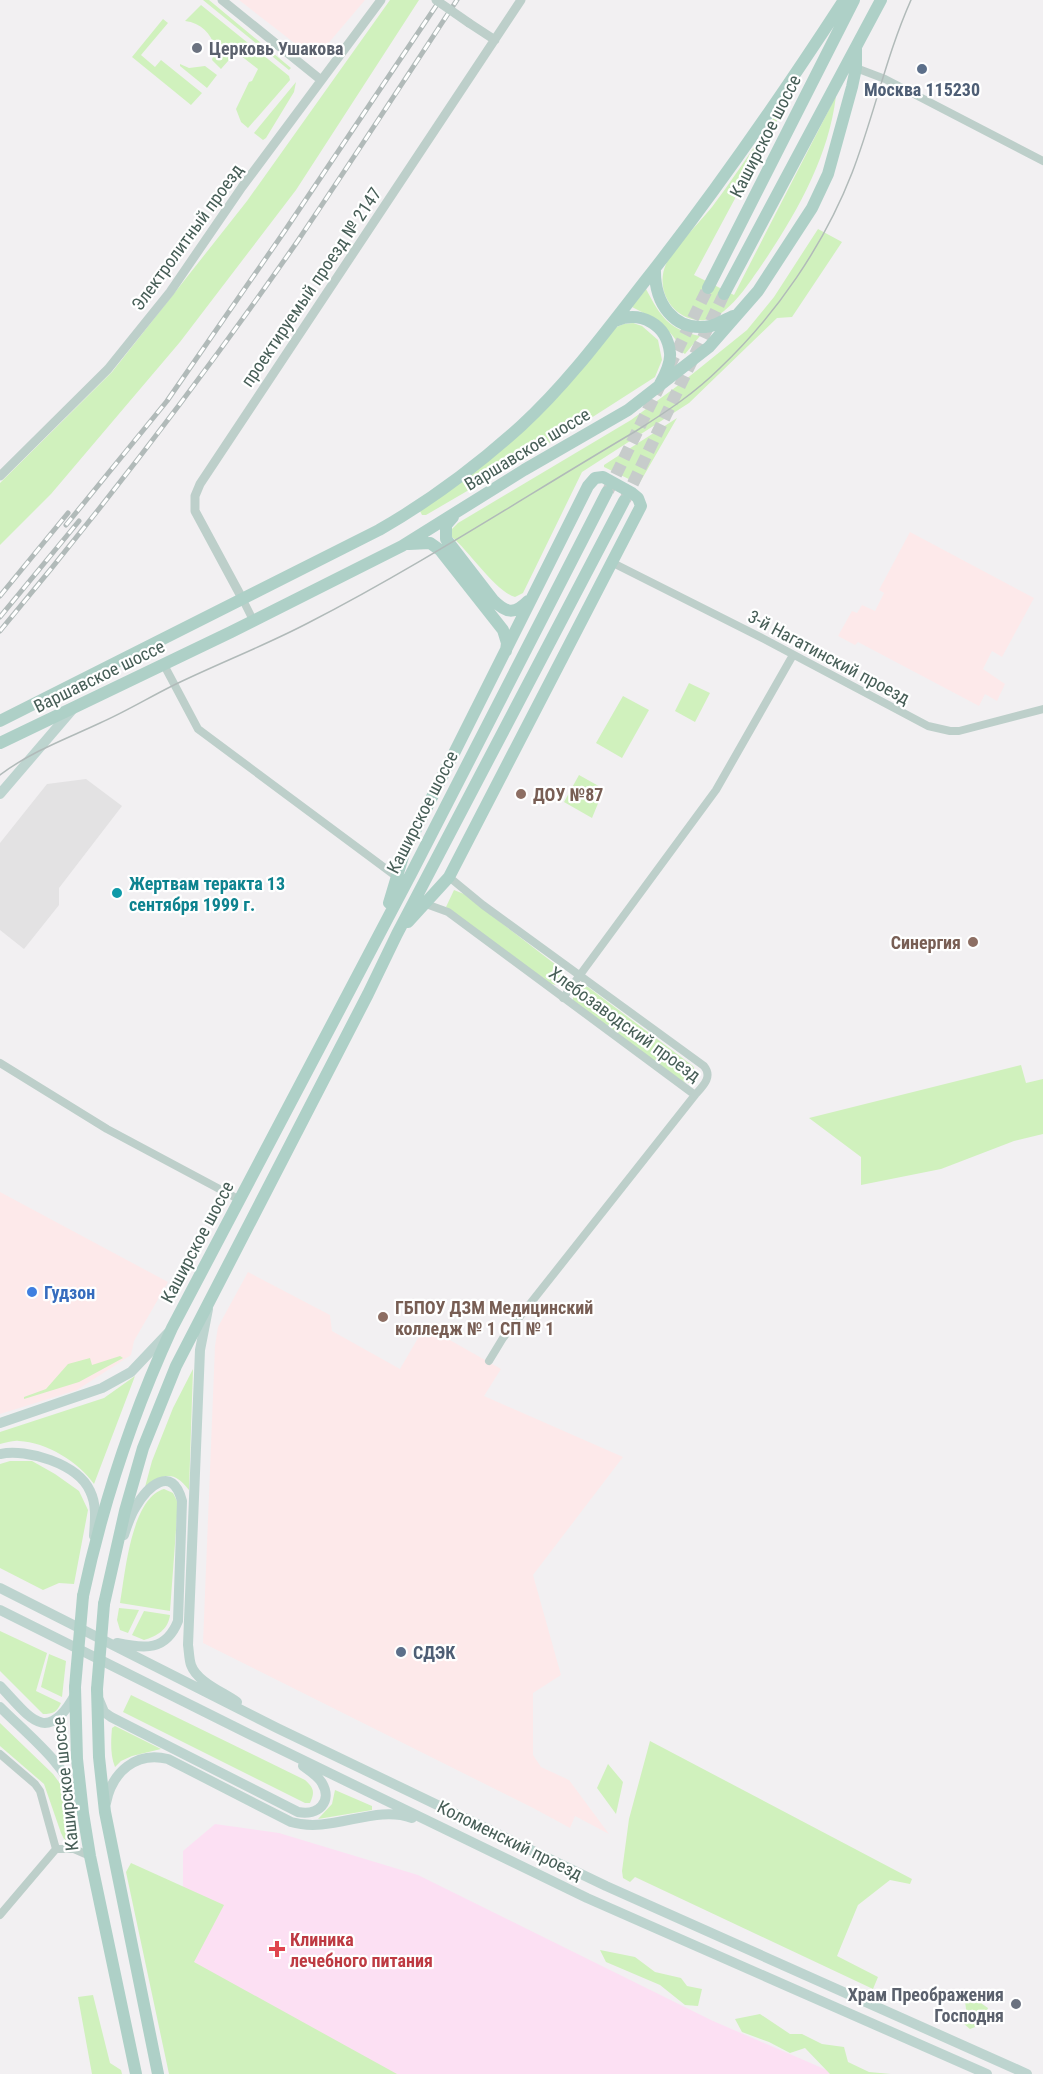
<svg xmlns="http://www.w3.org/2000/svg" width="1043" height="2074" font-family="'Roboto Condensed',sans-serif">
  <rect width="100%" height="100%" fill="#f2f0f2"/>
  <path fill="#fde9ea" d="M239 0H365L315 59Z
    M910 532 1034 598 1002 657 992 651 983 669 1005 684 997 701 985 694 979 706 858 642 855 645 838 636 852 611 857 613 862 605 875 611 884 593 879 590Z
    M0 1192 168 1282 134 1341 131 1355 77 1390 0 1414Z
    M248 1272 330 1315 332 1331 400 1369 425 1326 501 1369 484 1396 623 1457 533 1575 561 1675 533 1693V1755L541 1767 569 1780 609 1834 575 1816 570 1828 535 1809 203 1643 215 1346 218 1327Z"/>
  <path fill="#e3e2e3" d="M86 779 122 806 59 888V905L24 949 0 930V843L47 784Z"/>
  <path fill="#fce0f3" d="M215 1824 279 1833 418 1875 713 2021 836 2074H201L183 1897V1851Z"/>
  <path fill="#d0f1bd" d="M203 0H209L291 68 289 70Z
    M390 0H419L296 190 180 342 51 494 0 545V483L112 372 247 201Z
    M201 5 289 76 290 80 248 128 241 122 236 109 249 82 252 81 258 69 236 52 221 69 212 60 215 48C211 33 201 23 185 21Z
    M163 19 168 23 141 55 155 67 161 60 202 93 191 105 132 57Z
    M180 64 189 68 205 66 217 75 207 88 180 66Z
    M296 82 294 92 266 138 263 140 254 133Z
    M797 83 694 275 734 295 836 96C828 160 795 216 759 269 749 283 738 300 724 311 692 338 650 301 666 264 673 249 700 222 712 207 742 167 769 124 797 83Z
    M818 229 842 242 792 317 777 318 689 403 582 472 523 593 515 597C495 591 470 552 452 537L451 530 458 523 631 420 680 384 747 330 774 297Z
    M646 289C661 317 668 329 700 336L685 354 682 352C674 330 653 317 632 307Z
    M633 323 642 326 658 340 662 360 655 377 577 427 426 515H422L420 511 484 463 614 328 624 324Z
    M677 418 639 484 604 467V465Z
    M689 683 710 693 695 722 675 711Z
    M623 696 649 710 622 758 596 743Z
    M579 775 604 789 592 818 564 802Z
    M454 890 464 894 560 968 564 974 558 985 550 984 446 907Z
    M581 985 588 987 693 1066 697 1074 693 1081 688 1083 681 1081 573 1001V994Z
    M1021 1065 1026 1083 1043 1079V1134L1014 1141 941 1169 861 1185V1157L809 1118Z
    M120 1356 123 1358 79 1382 24 1399V1397L46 1389 68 1364 90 1358 92 1365Z
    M193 1369 189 1490C172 1469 165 1475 145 1487L152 1461 173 1408Z
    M135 1376 94 1484C79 1462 46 1442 19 1441 13 1440 6 1443 0 1444V1432L104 1398Z
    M10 1461H32L55 1474 79 1491 88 1510 74 1584 59 1583 43 1590 0 1568V1464Z
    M164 1489 173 1493 178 1503 170 1611 120 1603C125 1575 131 1498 164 1489Z
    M119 1608 139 1610 128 1633 120 1630 117 1620Z
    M144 1611 170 1615C168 1630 157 1636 144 1640L132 1635Z
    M0 1631 47 1653 36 1691 61 1703C57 1712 53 1714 43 1714L0 1671Z
    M49 1654 66 1661 62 1697 41 1687Z
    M131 1695 305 1780C314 1788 315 1792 310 1803H305L123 1712Z
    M0 1723 53 1774 64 1789 74 1838 70 1842 64 1839 61 1833 44 1784 0 1746Z
    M115 1726 161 1749 132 1756 121 1761 115 1767C110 1755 111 1740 112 1728Z
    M650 1741 912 1879 910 1884 890 1880 858 1905 837 1956 878 1977 873 1989 635 1877 630 1882 623 1878 622 1871 629 1819Z
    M608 1764 623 1782 616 1814 597 1788Z
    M335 1790 372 1806V1810L318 1819 332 1804Z
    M131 1863 224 1905 194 1962 397 2074H169L126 1872Z
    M600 1950 635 1957 655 1972 681 1978 687 1986 702 1989 698 2006 685 2005 660 1985 606 1962Z
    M93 1995 110 2063 121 2070 122 2074H92L78 1997Z
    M972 1997 988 2008 983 2024 970 2029 964 2024 967 2017 965 2001Z
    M760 2014 790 2034H802L822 2044 844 2047 848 2062 869 2072 891 2074H830L805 2048 790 2053 769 2042 742 2032 735 2019Z"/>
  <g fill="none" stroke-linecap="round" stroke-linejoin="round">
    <path stroke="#c7cccb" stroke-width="12" stroke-dasharray="12 6" stroke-linecap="butt" d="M669 367 708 288
      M608 491 661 383
      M625 500 724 294"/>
    <path stroke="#bdcfca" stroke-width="8" d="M856 68 885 79 1043 161
      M611 562 764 639 928 726 950 731H959L1043 709
      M243 600 253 620
      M164 665 198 729 397 877
      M449 877 483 905 704 1066C713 1077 703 1086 695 1095L503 1338 489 1361
      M426 904 448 912 695 1095
      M563 998 716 790 793 655
      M0 1063 107 1129 240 1200
      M0 1754 35 1784 40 1791 56 1849
      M0 1915 56 1849H74L90 1856"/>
    <path stroke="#bdcfca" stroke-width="9" d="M222 0 321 80
      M469 23 495 40
      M0 476 108 369 170 292 242 187 381 0
      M243 600 195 511V496L200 484 521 0"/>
    <path stroke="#bdd4cf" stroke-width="10" d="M0 794 72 710
      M208 1309 200 1350 188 1645C189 1651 189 1659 191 1665 197 1682 223 1692 237 1702
      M0 1423 102 1388 131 1372 168 1333
      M0 1454C27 1448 78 1464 90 1491 97 1505 95 1521 94 1536
      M0 1588 277 1728 606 1886 1027 2074
      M0 1610 249 1734 587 1898 987 2074
      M117 1643C145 1649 166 1651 178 1621L182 1501C172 1463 147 1487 135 1508 130 1516 127 1526 124 1535
      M0 1686C29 1716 46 1747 75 1695
      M99 1700 104 1712 111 1717 298 1812C318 1816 333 1802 322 1783 318 1776 310 1771 303 1766
      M0 1707C28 1735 66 1764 80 1803
      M106 1803C112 1772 136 1751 168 1759L291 1822C332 1834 374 1804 412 1818"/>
    <path stroke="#aed0c7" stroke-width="12" d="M655 268C654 302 673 333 711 326 718 324 726 319 733 316
      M708 288 854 0
      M724 294 881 0
      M615 321C640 310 667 324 670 353 671 363 665 375 660 384
      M453 517 446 525V539L493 600C506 613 514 615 528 601
      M409 544 430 543 440 550 503 630 507 643 506 651
      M0 721 379 530C428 502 479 464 521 426 568 383 606 331 645 281 716 191 781 97 844 0
      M0 743 231 632 402 546 524 470 628 410 709 347 758 291 812 208 828 174 852 87 856 68V47
      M389 903 404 853 588 486 595 478 603 477 632 493 638 498 641 506 449 877 408 922
      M83 1596C103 1502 132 1415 172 1328L412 872 607 492
      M104 1604 125 1511 143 1448 176 1366 368 994 397 934 624 501
      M75 1687 77 1759 83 1813 90 1856 136 2074
      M97 1689 99 1757 105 1812 158 2074"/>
    <path stroke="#b1bab9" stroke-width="1.5" d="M0 775C30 752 66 739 100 723 125 712 148 698 172 686 217 664 264 646 308 623 421 565 527 495 636 431 666 412 695 393 720 368 776 315 824 245 852 173 874 116 886 56 911 0"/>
    <defs>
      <path id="rail" d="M66 525 167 401 284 232 440 0
        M0 596 68 513
        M0 617 79 521
        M0 631C104 506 204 376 297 242 351 162 404 81 457 0"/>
    </defs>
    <use href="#rail" stroke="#b1bab9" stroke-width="5"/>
    <use href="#rail" stroke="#fff" stroke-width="3" stroke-dasharray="9" stroke-linecap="butt"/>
    <path stroke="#bdcfca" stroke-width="9" d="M436 0 469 23"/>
    <path stroke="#aed0c7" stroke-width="12" d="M75 1687 83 1596
      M97 1689 104 1604"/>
  </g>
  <g fill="#6b7280" stroke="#fff" stroke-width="2">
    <circle cx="197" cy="48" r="6"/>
    <circle cx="1016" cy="2004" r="6"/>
  </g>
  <g fill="#5c6f8a" stroke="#fff" stroke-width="2">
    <circle cx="922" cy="69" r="6"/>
    <circle cx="401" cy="1652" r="6"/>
  </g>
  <g fill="#8d6e63" stroke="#fff" stroke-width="2">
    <circle cx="521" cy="794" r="6"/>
    <circle cx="973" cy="942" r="6"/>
    <circle cx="383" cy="1317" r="6"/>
  </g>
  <circle fill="#0f9aa8" stroke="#fff" stroke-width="2" cx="117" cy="893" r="6"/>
  <circle fill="#3f7fe0" stroke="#fff" stroke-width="2" cx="32" cy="1292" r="6"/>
  <path fill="#e0444e" stroke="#fff" stroke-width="2" d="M274 1940h6v6h6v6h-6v6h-6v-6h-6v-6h6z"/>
  <g text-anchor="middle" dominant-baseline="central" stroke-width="4.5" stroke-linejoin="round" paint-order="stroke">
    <g font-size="18" font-weight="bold" fill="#5b616d" stroke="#fff" text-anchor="start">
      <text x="209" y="48">Церковь Ушакова</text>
      <text x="1004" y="1994" text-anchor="end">Храм Преображения<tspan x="1004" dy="21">Господня</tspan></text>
    </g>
    <g font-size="18" font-weight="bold" fill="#4e5e75" stroke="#fff">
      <text x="922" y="89">Москва 115230</text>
      <text x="413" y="1652" text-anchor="start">СДЭК</text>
    </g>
    <g font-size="18" fill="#475e57" stroke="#fff">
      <text transform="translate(765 136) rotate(-63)">Каширское шоссе</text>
      <text transform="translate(187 237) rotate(-54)">Электролитный проезд</text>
      <text transform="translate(311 287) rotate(-56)">проектируемый проезд № 2147</text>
      <text transform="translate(527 449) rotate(-31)">Варшавское шоссе</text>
      <text transform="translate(829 657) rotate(28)">3-й Нагатинский проезд</text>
      <text transform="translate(99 676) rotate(-26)">Варшавское шоссе</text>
      <text transform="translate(422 812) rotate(-63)">Каширское шоссе</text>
      <text transform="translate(625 1024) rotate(36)">Хлебозаводский проезд</text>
      <text transform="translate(197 1242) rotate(-62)">Каширское шоссе</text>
      <text transform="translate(65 1784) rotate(-96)">Каширское шоссе</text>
      <text transform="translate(510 1840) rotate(26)">Коломенский проезд</text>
    </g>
    <g font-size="18" font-weight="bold" fill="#785e54" stroke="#fff" text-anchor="start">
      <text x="533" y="794">ДОУ №87</text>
      <text x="961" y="942" text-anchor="end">Синергия</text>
      <text x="395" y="1307">ГБПОУ ДЗМ Медицинский<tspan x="395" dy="21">колледж № 1 СП № 1</tspan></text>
    </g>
    <g font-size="18" font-weight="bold" fill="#0d838f" stroke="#fff" text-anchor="start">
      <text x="129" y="883">Жертвам теракта 13<tspan x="129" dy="21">сентября 1999 г.</tspan></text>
    </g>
    <g font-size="18" font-weight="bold" fill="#366cbe" stroke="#fff" text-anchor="start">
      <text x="44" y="1292">Гудзон</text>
    </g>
    <g font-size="18" font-weight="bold" fill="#be3a42" stroke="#fff" text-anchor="start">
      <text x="290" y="1939">Клиника<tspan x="290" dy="21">лечебного питания</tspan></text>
    </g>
  </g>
</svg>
